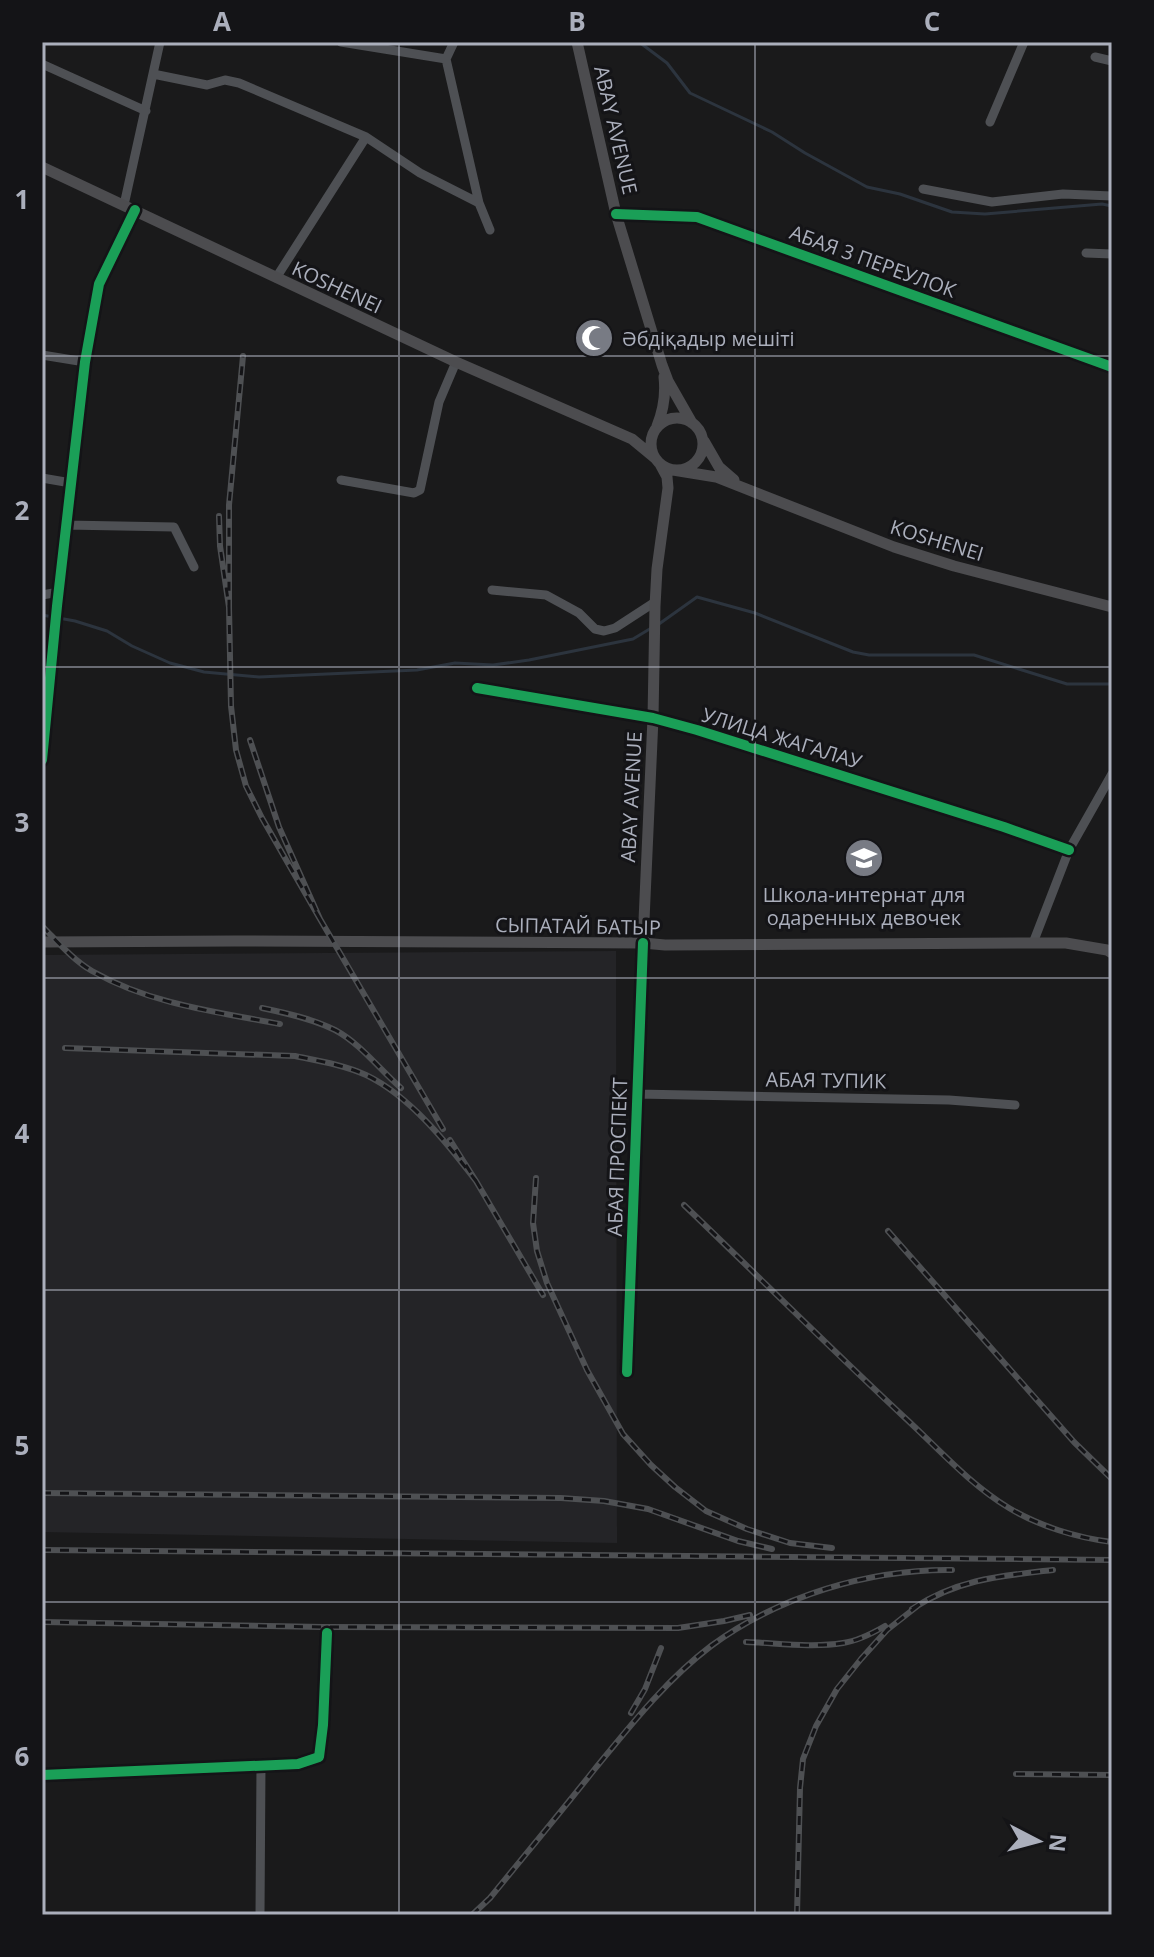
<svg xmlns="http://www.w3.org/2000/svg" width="1154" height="1957" font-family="'Open Sans',sans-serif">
  <rect width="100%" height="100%" fill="#1a1a1b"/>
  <path fill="#242427" d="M616 951 617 1543 42 1532V955Z"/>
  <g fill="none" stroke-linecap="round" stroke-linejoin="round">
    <path stroke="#2c343e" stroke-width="3" d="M639 42 667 63 690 93 772 132 805 153 867 187 900 194 952 212 985 214 1102 204 1112 206
      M42 615 75 621 107 631 132 646 170 663 204 672 259 677 417 670 455 663 493 665 529 660 633 639 653 627
      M659 624 697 597 755 613 853 652 869 655H974L1067 684H1112"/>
    <path stroke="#4e5054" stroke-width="9" d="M341 42 446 59
      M454 42 446 59 479 203 490 230
      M1095 57 1112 61
      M42 64 146 111
      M153 74 207 85 225 80 239 83 366 137 420 173 479 203
      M990 122 1024 42
      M923 189 992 202 1063 194 1112 196
      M124 205 160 42
      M616 214 697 217 1112 367
      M1086 253 1112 254
      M276 278 366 137
      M42 355 85 362
      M42 478 71 483
      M341 480 414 493 420 490 439 402 456 362
      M66 525 174 527 194 567
      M492 590 546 595 579 613 595 629 604 631 615 628 655 602
      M42 595 59 592
      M477 688 653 718 697 730 1004 827 1069 850
      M42 760 57 606 85 362 99 284 135 210
      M1033 943 1069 850 1112 774
      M637 1094 949 1100 1015 1105
      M627 1372 643 943
      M42 1775 298 1764 319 1757 323 1725 327 1633
      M260 1915 261 1765"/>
    <path stroke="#4c4c4f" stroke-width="11" d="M577 42 616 214 662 365 668 381 692 423
      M42 167 456 362 632 439 655 458
      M651 444a26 26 0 1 1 52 0a26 26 0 1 1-52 0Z
      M657 426C664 409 666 395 664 377
      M704 441 719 467 734 480
      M673 470 716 477 894 547 954 566 1112 607
      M42 942 235 941 643 943 665 945 1033 943H1066L1107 950 1112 953
      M643 943 653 718 655 606 657 569 668 488 667 477 660 464"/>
    <defs>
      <path id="rail" d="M219 516 220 546 229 607V505L243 356
        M229 607 231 706 236 750 246 786 262 818 320 919 279 827 250 740
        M320 919 443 1129
        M42 926C57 941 73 960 92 971 150 1004 216 1012 280 1024
        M262 1008C286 1013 313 1019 335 1030 361 1044 379 1069 401 1088
        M65 1048 295 1056C319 1061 344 1065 366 1075 410 1096 447 1143 476 1181L450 1140
        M536 1178 533 1223 537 1251 547 1283 587 1370 623 1434 651 1465 675 1487 706 1511 747 1529 790 1543 832 1548
        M476 1181 543 1295
        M684 1205C757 1275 829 1347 903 1416 937 1447 969 1484 1009 1508 1039 1526 1077 1538 1112 1542
        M888 1231 1074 1442 1112 1479
        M42 1493 561 1498 604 1501 648 1509 738 1541 772 1549
        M42 1550 1112 1560
        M912 1609C958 1579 1000 1576 1053 1570
        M42 1622 323 1627 678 1628 724 1621 750 1615
        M746 1642C777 1643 812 1648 843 1643 857 1641 873 1633 885 1626
        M631 1713 645 1689 661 1648
        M1016 1774 1112 1775
        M472 1915 490 1898C525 1855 560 1813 594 1770 630 1726 666 1680 711 1646 779 1596 869 1569 952 1570
        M797 1915 800 1788 803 1759 816 1726 837 1689 861 1659 887 1630 920 1604"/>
    </defs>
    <use href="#rail" stroke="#4e5053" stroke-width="6"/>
    <use href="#rail" stroke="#141417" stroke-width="3" stroke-dasharray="9" stroke-linecap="butt"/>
    <defs>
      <path id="cycleway" d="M616 214 697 217 1112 367
        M477 688 653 718 697 730 1004 827 1069 850
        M42 760 57 606 85 362 99 284 135 210
        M627 1372 643 943
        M42 1775 298 1764 319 1757 323 1725 327 1633"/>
    </defs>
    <use href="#cycleway" stroke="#141417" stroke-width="15"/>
    <use href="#cycleway" stroke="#1a9f57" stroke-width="10"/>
  </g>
  <path fill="none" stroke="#abafbc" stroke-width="2" stroke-opacity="0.55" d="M399 42V1915M755 42V1915M42 356H1112M42 667H1112M42 978H1112M42 1290H1112M42 1602H1112"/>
  <defs>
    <symbol id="mosque-disc" viewBox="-11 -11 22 22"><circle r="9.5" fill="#787b84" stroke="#141417"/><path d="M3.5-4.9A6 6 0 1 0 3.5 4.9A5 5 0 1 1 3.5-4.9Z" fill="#fff"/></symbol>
    <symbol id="school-disc" viewBox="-11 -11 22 22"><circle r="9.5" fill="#787b84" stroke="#141417"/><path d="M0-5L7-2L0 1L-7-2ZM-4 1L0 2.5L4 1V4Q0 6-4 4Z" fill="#fff"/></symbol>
  </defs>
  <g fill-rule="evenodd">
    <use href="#mosque-disc" x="572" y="316" width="44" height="44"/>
    <use href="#school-disc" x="842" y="836" width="44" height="44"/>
  </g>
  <g text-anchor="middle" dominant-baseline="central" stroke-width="6" stroke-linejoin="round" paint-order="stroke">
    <g font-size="20" fill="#abafbc" stroke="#141417">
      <text transform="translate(616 130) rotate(77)">ABAY AVENUE</text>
      <text transform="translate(873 261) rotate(20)">АБАЯ 3 ПЕРЕУЛОК</text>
      <text transform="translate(337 287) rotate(25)">KOSHENEI</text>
      <text transform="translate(937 540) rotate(17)">KOSHENEI</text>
      <text transform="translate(782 738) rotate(17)">УЛИЦА ЖАГАЛАУ</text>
      <text transform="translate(631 797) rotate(-87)">ABAY AVENUE</text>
      <text transform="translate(578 926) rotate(1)">СЫПАТАЙ БАТЫР</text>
      <text transform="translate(826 1080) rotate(1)">АБАЯ ТУПИК</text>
      <text transform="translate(617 1157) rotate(-88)">АБАЯ ПРОСПЕКТ</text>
    </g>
    <g font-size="20" fill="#abafbc" stroke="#141417" text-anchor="start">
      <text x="622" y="338">Әбдіқадыр мешіті</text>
      <text x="864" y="894" text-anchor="middle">Школа-интернат для<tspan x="864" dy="23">одаренных девочек</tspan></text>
    </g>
  </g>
  <rect width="1154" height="1957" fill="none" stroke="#141417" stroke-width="88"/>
  <g transform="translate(1038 1841) rotate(96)" stroke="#141417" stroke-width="6" paint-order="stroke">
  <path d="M0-6L14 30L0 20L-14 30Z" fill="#abafbc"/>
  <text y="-12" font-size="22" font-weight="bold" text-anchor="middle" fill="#abafbc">N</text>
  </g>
  <rect x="44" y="44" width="1066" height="1869" fill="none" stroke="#abafbc" stroke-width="3"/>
  <g font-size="26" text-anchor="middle" font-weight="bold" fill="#abafbc">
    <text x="222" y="31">A</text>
    <text x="577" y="31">B</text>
    <text x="932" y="31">C</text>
    <text x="22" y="209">1</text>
    <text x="22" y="520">2</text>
    <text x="22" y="832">3</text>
    <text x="22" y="1143">4</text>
    <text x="22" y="1455">5</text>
    <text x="22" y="1766">6</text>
  </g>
</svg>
